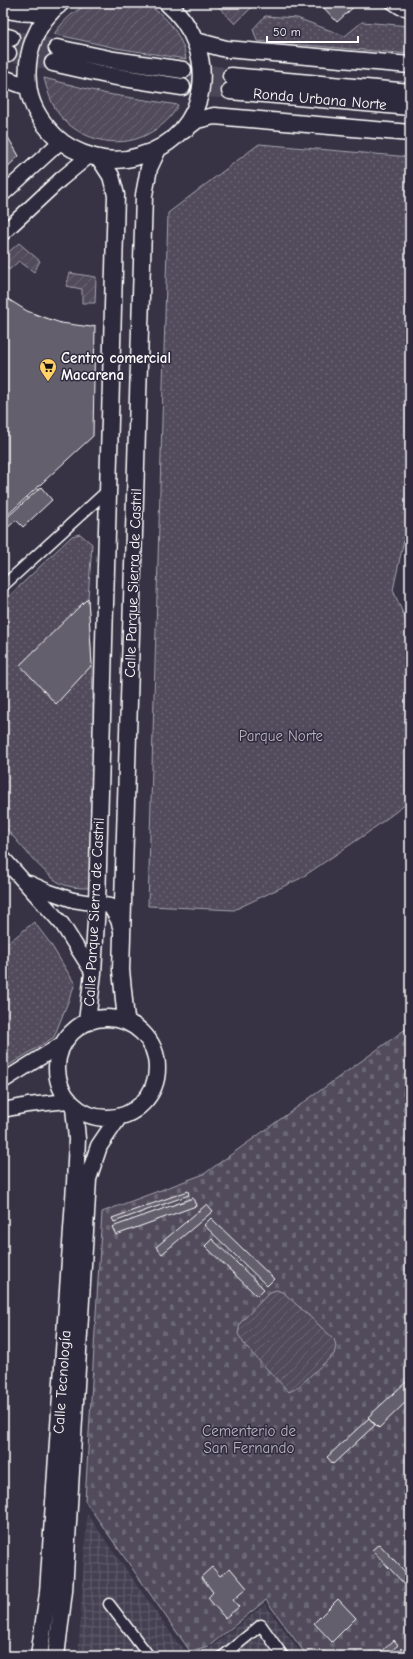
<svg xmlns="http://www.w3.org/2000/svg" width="413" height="1659" font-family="'Comic Neue',sans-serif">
  <defs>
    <pattern id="industrial-grid" width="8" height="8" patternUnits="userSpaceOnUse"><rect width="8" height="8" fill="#444051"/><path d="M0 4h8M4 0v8" fill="none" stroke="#605d6b"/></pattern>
    <pattern id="grass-dots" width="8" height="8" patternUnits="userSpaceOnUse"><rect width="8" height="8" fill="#514c5c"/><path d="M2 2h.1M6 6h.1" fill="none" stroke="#6b6774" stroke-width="1.8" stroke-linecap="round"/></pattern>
    <pattern id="cemetery-stones" width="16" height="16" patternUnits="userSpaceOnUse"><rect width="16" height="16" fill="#514c5c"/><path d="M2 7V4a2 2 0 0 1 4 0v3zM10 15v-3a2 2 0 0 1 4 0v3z" fill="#6b6774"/></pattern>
    <pattern id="garden-furrows" width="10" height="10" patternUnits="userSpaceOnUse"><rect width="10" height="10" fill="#514c5c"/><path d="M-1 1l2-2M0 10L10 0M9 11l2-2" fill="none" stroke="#6b6774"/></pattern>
  </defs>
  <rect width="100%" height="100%" fill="#373345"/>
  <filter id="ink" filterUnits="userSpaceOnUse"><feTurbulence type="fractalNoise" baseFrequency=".025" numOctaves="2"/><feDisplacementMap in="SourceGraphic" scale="8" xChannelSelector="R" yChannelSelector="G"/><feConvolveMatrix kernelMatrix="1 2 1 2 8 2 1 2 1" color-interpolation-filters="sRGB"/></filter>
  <g filter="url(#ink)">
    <path fill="url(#industrial-grid)" d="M87 1514 180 1646 191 1654 210 1648 265 1604 303 1656H78Z"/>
    <path fill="url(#grass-dots)" stroke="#a8a6ae" d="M265 16 297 18 345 36 362 22 410 26V54L257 41 253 29Z
      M259 144 410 157V512L393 590 410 630V801L366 834 301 878 234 910 148 906 168 213Z
      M80 534 92 544 88 598 92 665 98 888C85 888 72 889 60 883 43 874 17 840 3 825V602L72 536Z
      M34 922 50 943 75 984 54 1037 3 1069V947Z"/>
    <path fill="url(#cemetery-stones)" stroke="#a8a6ae" d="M410 1026V1656H307L266 1600 209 1646 190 1651 85 1501 102 1212 204 1174Z"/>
    <path fill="url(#garden-furrows)" stroke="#a8a6ae" d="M92 3C106 3 125 1 139 3 162 7 184 37 186 59L116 48 54 34C64 20 76 8 92 3Z
      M215 3H256L235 24Z
      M44 78 107 94 178 105C172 118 161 127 148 134 117 151 75 139 56 110 50 100 47 89 44 78Z
      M19 243 40 261 34 272 19 261 9 270 3 263V257Z
      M70 273 96 277 95 303H82V289L66 286Z
      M277 1290 284 1293 334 1339 336 1346 334 1354 297 1388 289 1392 246 1347 238 1334 240 1323 270 1292Z"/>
    <path fill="#635f6d" stroke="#fff" d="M317 3H358L337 22 323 7 321 8Z
      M3 129 19 156 3 171Z
      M3 296 27 311 43 317 61 323 91 327 95 325 93 436 3 519Z
      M41 487 52 500 23 527 16 520 4 531 3 521Z
      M88 598 92 665 56 704 20 665Z
      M188 1191 189 1195 114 1222 112 1218Z
      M193 1198 196 1206 116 1235 112 1227Z
      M207 1204 213 1211 162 1254 156 1247Z
      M211 1218 274 1279 267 1286 204 1225Z
      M212 1239 264 1289 257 1296 205 1246Z
      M407 1381 410 1384V1398L379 1428 368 1417Z
      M369 1418 375 1425 333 1464 327 1457Z
      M379 1544 410 1577 409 1589 372 1550Z
      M212 1567 220 1576 230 1568 247 1588 233 1600 239 1607 225 1618 208 1598 213 1592 201 1577Z
      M338 1599 356 1618 332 1642 314 1623Z
      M394 1640 398 1645 386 1656H377Z
      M401 1648 405 1653 402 1656H393Z"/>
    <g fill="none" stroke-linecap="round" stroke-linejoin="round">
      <path stroke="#4b4758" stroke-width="16" stroke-dasharray="16 8" stroke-linecap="butt" d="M11 38 57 48
        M8 53 53 63
        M183 70 231 76
        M182 87 230 91"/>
      <defs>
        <path id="street" d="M391 3 400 9 410 11
          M3 586 108 490
          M109 1604 149 1656
          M223 1656 261 1625 283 1656"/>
        <path id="secondary" d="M3 194 60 142
          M3 233 61 179 89 156
          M3 858 62 924 93 973
          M29 883 47 891 73 900 110 906 118 920 121 930
          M3 1081 62 1044
          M3 1110 28 1105 68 1101"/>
        <path id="primary" d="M61 3C36 22 25 53 28 83 29 103 41 122 55 136 66 147 79 153 94 157 109 161 124 161 139 156 211 136 222 50 167 3
          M3 9C29 15 33 14 58 6
          M3 36 11 38
          M196 41 226 49 410 65
          M57 48 114 60 183 70
          M3 52 8 53
          M53 63 111 76 182 87
          M231 76 410 92
          M3 78 28 87
          M230 91 410 107
          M183 131 197 120 214 116 410 133
          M57 1068a50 50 0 1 1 100 0a50 50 0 1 1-100 0Z
          M126 1020 121 970 144 195 149 168 158 149
          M87 1021 93 973 97 903 116 195 111 176 100 159
          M39 1656 48 1593 75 1184 77 1139 74 1107
          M56 1656 64 1591 88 1179 99 1146 118 1118"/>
      </defs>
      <use href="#street" stroke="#fff" stroke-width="13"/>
      <use href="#secondary" stroke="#fff" stroke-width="17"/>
      <use href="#primary" stroke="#fff" stroke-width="19"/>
      <use href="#street" stroke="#2f2a3d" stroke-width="10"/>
      <use href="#secondary" stroke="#2f2a3d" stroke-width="14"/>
      <use href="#primary" stroke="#2f2a3d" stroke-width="16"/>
    </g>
  </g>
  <defs>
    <symbol id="supermarket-pin" viewBox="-11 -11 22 30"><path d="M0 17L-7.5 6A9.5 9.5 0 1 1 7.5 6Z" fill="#ffd166" stroke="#2f2a3d"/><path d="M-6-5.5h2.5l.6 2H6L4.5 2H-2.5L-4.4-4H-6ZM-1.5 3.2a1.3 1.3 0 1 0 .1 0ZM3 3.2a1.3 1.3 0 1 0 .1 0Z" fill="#111"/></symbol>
  </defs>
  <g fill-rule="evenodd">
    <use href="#supermarket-pin" x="38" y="357" width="20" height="27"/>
  </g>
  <g text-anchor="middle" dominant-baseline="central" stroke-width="3" stroke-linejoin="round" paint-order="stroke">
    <g font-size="15" fill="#fff" stroke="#2f2a3d">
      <text transform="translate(320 99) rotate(5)">Ronda Urbana Norte</text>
      <text transform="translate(133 583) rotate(-88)">Calle Parque Sierra de Castril</text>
      <text transform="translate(94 912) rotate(-87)">Calle Parque Sierra de Castril</text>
      <text transform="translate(62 1382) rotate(-86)">Calle Tecnología</text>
    </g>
    <g font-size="15" font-weight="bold" fill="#fff" stroke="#2f2a3d" text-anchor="start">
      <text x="61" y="358">Centro comercial<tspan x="61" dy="17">Macarena</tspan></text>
    </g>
    <g font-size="15" fill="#b9b7be" stroke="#2f2a3d">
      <text x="281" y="736">Parque Norte</text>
      <text x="249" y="1431">Cementerio de<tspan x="249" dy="17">San Fernando</tspan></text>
    </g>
  </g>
  <rect width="413" height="1659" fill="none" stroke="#2f2a3d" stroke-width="16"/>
  <rect x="8" y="8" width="397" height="1643" fill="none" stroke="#fff" stroke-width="1.5" filter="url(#ink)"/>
  <path d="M267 36v6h91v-6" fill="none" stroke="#ffffff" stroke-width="2"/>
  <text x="273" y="36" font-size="12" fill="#ffffff" stroke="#2f2a3d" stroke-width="3" paint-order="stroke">50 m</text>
</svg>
